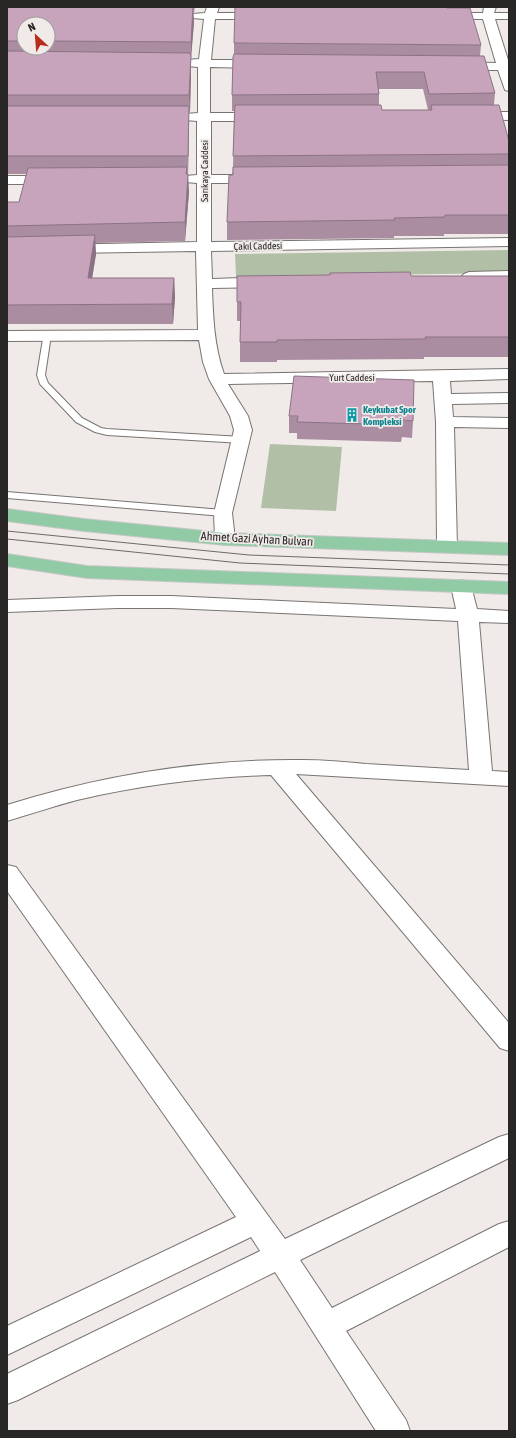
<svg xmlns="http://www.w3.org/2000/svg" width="516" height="1438" font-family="'Asap Condensed',sans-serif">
  <rect width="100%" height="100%" fill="#f0ebe8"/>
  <path fill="#b1bfa6" d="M509 250V273L236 277 235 254Z
    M270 444 342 447 336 511 261 508Z"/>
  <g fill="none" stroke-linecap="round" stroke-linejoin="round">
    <defs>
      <path id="lane" d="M44 333H50L51 335 45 375 48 383 82 418 101 428 107 429 242 437 246 440 242 443 107 435 95 432 76 422 40 384 37 375Z
        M7 492 223 510 228 513 223 516 7 498Z"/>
      <path id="street" d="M207 7H219L217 13H264L268 14 270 16 268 18 264 19H215L211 60H262L266 61 268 64 266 67 262 68 210 67V113H264L269 114 270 117 269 120 264 121H211V175H258L263 176 265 179 263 182 258 183H211V242L509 238V246L211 251 212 279 267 277 272 279 275 282 272 285 267 287 212 288C213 317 214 346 224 374L509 369V379L450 381 451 394 509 393V403L452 404 453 417 509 418V428L454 427 457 546 454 550 447 552 440 550 437 546 436 422 433 381 228 384 248 416 252 430 232 513 235 539 232 543 225 545 218 543 215 539 214 513 234 430 230 416 209 379 203 362 199 340 7 341V331L198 330 196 251 7 254V246L197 242V183L185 182 183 179 185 176 197 175V121L185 120 184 117 185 114 198 113V67L186 66 184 63 186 60 199 59 204 19 192 18 190 16 192 14 205 13Z
        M484 7H496L494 13H509V19H495L509 63V91L505 90 498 70H458L454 69 452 66 454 63 458 62 496 63 483 19H442L438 18 436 16 438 14 442 13H483Z
        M472 112H509V120L467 119 466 116 467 113Z
        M7 176H54L59 177 61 180 59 183 54 184H7Z
        M509 271V281L469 282 464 280 461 277 464 274 469 272Z
        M461 580 468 582 471 586 477 609 509 611V623L479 622 492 771 509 772V786L296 774 509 1023V1051L500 1048 271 775C206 777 141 785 77 800 54 806 31 814 7 821V805C103 775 202 759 302 760 324 760 345 762 366 764 400 766 435 768 469 770L458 621 171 608H118L7 612V600L118 596H171L456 609 451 586 454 582Z
        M7 865 16 867 285 1239 499 1137 509 1134V1158L300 1260 332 1308 499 1224 509 1221V1247L346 1331 406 1420 410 1431H376L275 1272 18 1400 7 1404V1374L260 1251 251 1237 7 1355V1326L236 1217 7 891Z"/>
      <path id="primary" d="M7 509 84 519 225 533 509 543V555L225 545 84 531 7 521Z
        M7 554 87 566 509 582V594L87 578 7 566Z"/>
    </defs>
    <use href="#lane" stroke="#787471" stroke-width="2"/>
    <use href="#street" stroke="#787471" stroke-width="2"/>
    <use href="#primary" stroke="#c7c7c7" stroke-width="2"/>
    <use href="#lane" fill="#fff" fill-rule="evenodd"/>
    <use href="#street" fill="#fff" fill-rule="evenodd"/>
    <use href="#primary" fill="#91cba6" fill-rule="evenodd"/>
    <path stroke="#6d6a68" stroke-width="1" d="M7 531 249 555 509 565
      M7 539 240 563 509 574"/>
  </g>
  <path fill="#ab8da2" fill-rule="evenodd" d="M7 7H195L194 12H193L194 22 191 58V73L190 112H189L188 174H187L189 192 185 241 95 243 96 254 92 278H174L175 297 173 324H7V202H19L27 174H7ZM24 24H48V48H24Z
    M234 43 481 45 480 56 495 93 494 105 509 141V234H444V236H394V238L227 240V222L233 167 234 111H232V95L234 54ZM379 89H423L428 110H382L379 105Z
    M411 276H509V357H424V359L277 360V362H240V321H237V302Z
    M289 416 413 421 412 438 402 437 401 442 297 439V433H289Z"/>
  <path fill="#8b7384" d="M193 7 194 22 191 58V42Z
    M191 56V73L190 112 189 95Z
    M189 106V122L188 174V156Z
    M188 174 189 192 185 241V222Z
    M95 235 96 254 89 298 88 278Z
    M174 278 175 297 173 324 172 304Z"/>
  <path fill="#c7a4bc" stroke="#8b7384" d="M7 7H193L191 42 48 41V24H24V41H7Z
    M235 7H447V8H470L481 45 234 43Z
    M7 51 190 53 191 56 189 95H7Z
    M234 54 484 56 495 93 429 94 424 72H376L379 94 232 95 233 57Z
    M235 105H381L382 110H432L431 105H499L509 141V154L233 156Z
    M7 106H189L188 156H7Z
    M509 165V215H445V217L394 218 395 220 227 222 229 175H233V167Z
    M187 167 186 174H188L185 222 7 226V202H19L28 168Z
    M95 235 88 278H174L172 304 7 305V237Z
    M410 272 411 276H509V337H425L426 339 277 340V342H240L241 302H237V276L330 275V273Z
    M294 376 414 380 413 421 403 420 402 425 297 422 298 416H289Z"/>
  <defs>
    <symbol id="building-bare" viewBox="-9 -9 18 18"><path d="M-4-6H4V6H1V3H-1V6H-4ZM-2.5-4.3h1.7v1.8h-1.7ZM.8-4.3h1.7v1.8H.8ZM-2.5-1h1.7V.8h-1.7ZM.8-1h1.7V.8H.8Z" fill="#0f9aa8" stroke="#f0ebe8" stroke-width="2.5" paint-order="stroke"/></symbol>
  </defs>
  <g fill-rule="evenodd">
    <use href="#building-bare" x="342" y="405" width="20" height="20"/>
  </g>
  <g text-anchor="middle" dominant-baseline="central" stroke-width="3.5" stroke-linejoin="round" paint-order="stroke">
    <g font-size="10" fill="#292726" stroke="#f0ebe8">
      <text transform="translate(204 171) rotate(-90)">Sarıkaya Caddesi</text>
      <text transform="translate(258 246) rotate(-1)">Çakıl Caddesi</text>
      <text x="352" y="377">Yurt Caddesi</text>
    </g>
    <g font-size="10" font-weight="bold" fill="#0d838f" stroke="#f0ebe8" text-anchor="start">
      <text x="363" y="409">Keykubat Spor<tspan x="363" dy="12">Kompleksi</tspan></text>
    </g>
    <g font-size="12" fill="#292726" stroke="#f0ebe8">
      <text transform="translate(257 539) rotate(3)">Ahmet Gazi Ayhan Bulvarı</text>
    </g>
  </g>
  <rect width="516" height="1438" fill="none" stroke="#292726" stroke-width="16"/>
  <g transform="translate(36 36) rotate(334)"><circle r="19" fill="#f0ebe8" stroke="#a09d9a"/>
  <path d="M0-3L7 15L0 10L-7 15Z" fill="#b92c1d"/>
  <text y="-6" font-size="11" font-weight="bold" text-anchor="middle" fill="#292726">N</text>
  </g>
</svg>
